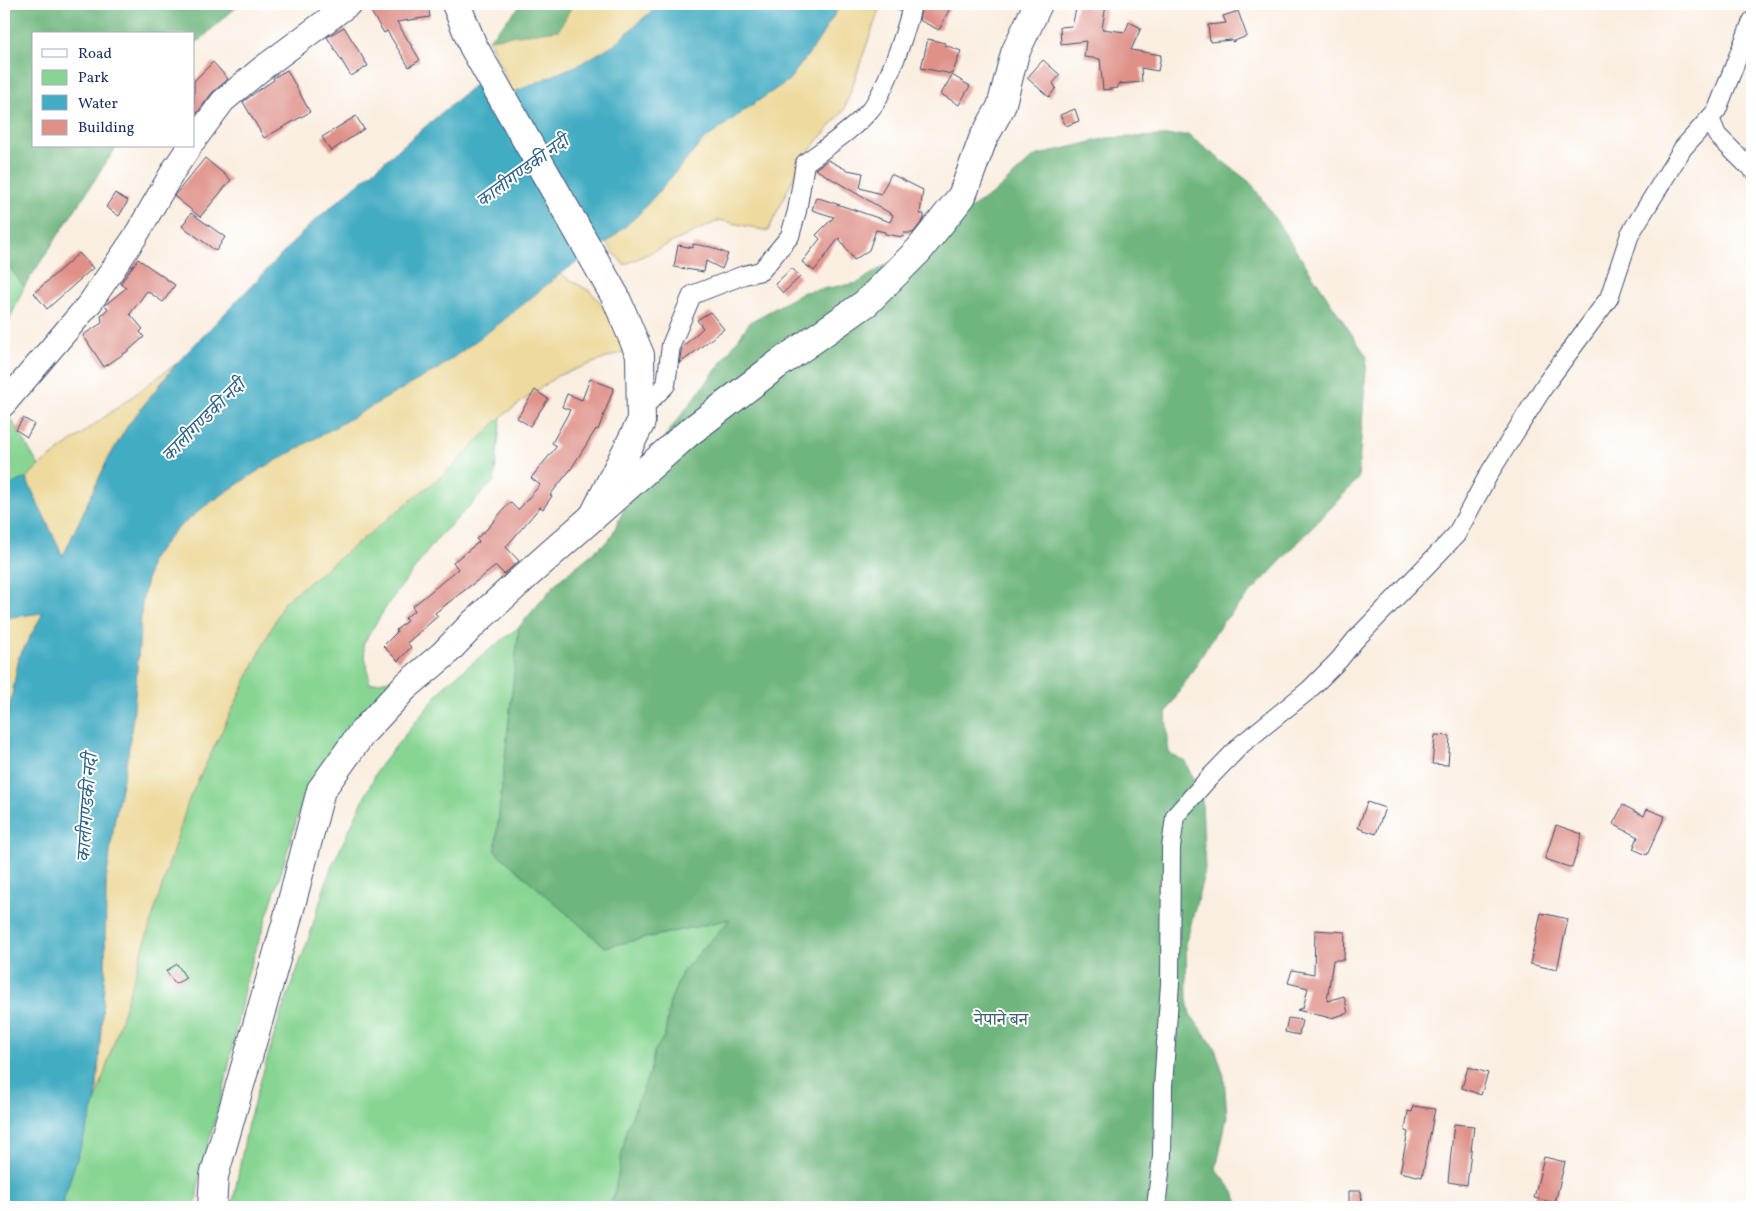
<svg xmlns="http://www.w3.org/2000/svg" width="1756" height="1211" font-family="Vollkorn,'Noto Serif Devanagari',serif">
  <rect width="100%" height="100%" fill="#fff"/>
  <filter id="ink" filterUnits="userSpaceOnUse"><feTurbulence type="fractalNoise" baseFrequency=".02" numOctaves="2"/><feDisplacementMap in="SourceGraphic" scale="10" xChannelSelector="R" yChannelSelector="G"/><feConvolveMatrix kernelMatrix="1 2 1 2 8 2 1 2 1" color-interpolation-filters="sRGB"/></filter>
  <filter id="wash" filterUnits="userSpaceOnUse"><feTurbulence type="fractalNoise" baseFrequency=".0096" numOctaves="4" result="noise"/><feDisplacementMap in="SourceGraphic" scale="20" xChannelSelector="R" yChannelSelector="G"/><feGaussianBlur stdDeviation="1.12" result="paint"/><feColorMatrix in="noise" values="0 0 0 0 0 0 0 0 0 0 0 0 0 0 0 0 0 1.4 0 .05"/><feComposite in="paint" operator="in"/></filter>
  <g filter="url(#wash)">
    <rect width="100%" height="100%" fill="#faeee0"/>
    <path fill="#88d593" stroke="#528278" d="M4 259 24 287 4 332Z
      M4 407 39 466 26 478 4 488Z
      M501 417 494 481 436 540 388 604 363 644 370 684 403 677 353 722 305 792 279 879 246 980 225 1084 199 1177 196 1207H61L96 1100 189 799 284 602 450 469Z
      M519 627 495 851 605 947 731 919 682 972 670 1002 665 1035 654 1052 651 1069 610 1207H232L248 1123 279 1019 308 940 330 870 379 767 448 682Z"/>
    <path fill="#6eb67d" stroke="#44726e" d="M4 4H240L194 45V34H34V146H117L24 287 4 259Z
      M522 4H573L559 30 489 39Z
      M1188 135 1251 183 1367 357 1358 479 1222 623 1166 713 1169 753 1185 761 1202 800 1205 870 1186 943 1187 1000 1190 1014 1215 1048 1224 1076 1227 1117 1216 1169 1234 1192 1239 1207H610L613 1200 627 1128 651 1069 654 1052 665 1035 670 1002 682 972 730 919 605 947 495 851 519 627 557 582 610 539 647 460 722 362 750 322 804 292 858 283 994 193 1035 156 1107 138Z"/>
    <path fill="#eeda9e" stroke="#84847e" d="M573 4H659L615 44 578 65 512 93 489 39 559 30Z
      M841 4H881L844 110 803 158 768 231 720 220 624 265 606 243 637 216 703 141 749 107 789 80 814 47Z
      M560 274 591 292 612 316 626 351 557 376 501 417 450 469 284 602 189 799 96 1100 105 972 106 881 115 817 128 754 139 646 142 602 151 560 173 532 205 506 256 472 439 368 500 323Z
      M177 363 128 425 107 461 63 557 26 478 39 466Z
      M44 612 19 657 4 738V618Z"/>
    <path fill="#42acc2" stroke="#2e6e90" d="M659 4H841L814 47 789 80 749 107 703 141 637 216 606 243 560 274 500 323 439 368 256 472 205 506 173 532 151 560 142 602 134 710 128 754 115 817 106 881 105 972 96 1100 61 1207H4V738L19 657 43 613 4 618V488L26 478 63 556 107 461 128 425 177 363 311 224 479 81 490 102 578 65 615 44Z"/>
    <g id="blocks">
      <path fill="#df9188" d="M385 4H428L430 17 397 22 420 60 409 67 387 31 384 33 371 12Z
        M886 4H901L900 11Z
        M922 4H952L939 30 919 20Z
        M1091 4 1106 5 1102 29 1125 32 1129 22 1141 28 1131 50 1161 55 1158 71 1141 68 1142 82 1118 84V88L1103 90 1100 59 1084 57 1086 41 1061 44 1060 27 1072 26 1077 5 1090 8Z
        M1238 11 1247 36 1232 42V40L1210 42 1208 25 1226 23 1223 16Z
        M344 27 368 66 351 76 327 37Z
        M928 39 945 43V45L961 51 952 74 921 68Z
        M1043 60 1060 75 1053 83 1056 88 1049 97 1027 78Z
        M213 62 228 79 212 93 194 117V81Z
        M287 70 310 112 264 138 243 102 256 92 274 80 273 78Z
        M952 75 970 86 959 105 941 94Z
        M1075 109 1079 121 1066 126 1060 115Z
        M356 116 364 129 331 151 322 137Z
        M205 158 231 180 200 217 174 196Z
        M828 160 847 170 863 173 860 188 881 194 891 174 923 190 920 214H924V219L913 233H904L903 237 885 234V232L876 230 869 250 854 260 839 238 814 271 802 262 820 239 816 235 834 217 812 210 816 197 890 222 893 215 815 169Z
        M115 193 128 201 119 216 106 207Z
        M191 213 225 237 216 251 182 226Z
        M693 244 711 247 728 254 722 269 706 261 704 272 674 267 678 245 693 248Z
        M79 253 93 268 47 309 34 293Z
        M138 259 175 285 163 302 147 291 130 314 143 329 140 332 144 337 128 351 104 367 83 335 102 323 101 315 108 309 105 305 126 288 120 284Z
        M792 268 800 277 783 293 775 284Z
        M710 312 724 329 679 364 682 347 703 328 697 320Z
        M590 379 614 388 598 430 596 429 571 469 550 495 552 496 543 509 540 507 506 547 519 561 504 574 496 566 435 613 438 616 407 643 411 647 398 661 383 646 397 632 396 630 407 621 405 618 415 610 412 607 458 569 453 562 479 542 476 539 487 529 510 502 518 510 540 485 531 478 557 446 552 443 570 410 562 407 567 394 582 400Z
        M535 390 548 399 530 426 517 418Z
        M23 418 34 424 27 437 16 430Z
        M1435 735 1450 736 1448 765 1432 764Z
        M1367 802 1385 808 1376 834 1358 828Z
        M1623 805 1644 816 1647 809 1665 816 1647 855 1633 849 1638 837 1613 824Z
        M1556 825 1582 834 1572 868 1545 859Z
        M1541 913 1568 919 1557 970 1530 964Z
        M1315 930 1345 932 1344 960H1333L1327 1001 1344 996 1348 1013 1331 1018 1297 1010 1303 1008 1308 988 1288 983 1292 970 1314 974Z
        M177 964 186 978 175 984 166 971Z
        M1288 1018 1302 1020 1299 1035 1285 1032Z
        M1468 1067 1488 1073 1481 1095 1462 1088Z
        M1413 1106 1435 1109 1422 1177 1400 1172 1408 1132 1405 1131 1408 1111 1412 1112Z
        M1454 1124 1474 1126 1467 1185 1448 1182Z
        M1544 1157 1565 1162 1555 1203 1534 1198Z
        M1349 1191H1361L1362 1207H1349Z"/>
    </g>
  </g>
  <g filter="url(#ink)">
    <use href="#blocks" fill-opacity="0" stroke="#3c4c72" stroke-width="1"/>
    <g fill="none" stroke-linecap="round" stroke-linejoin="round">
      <defs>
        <path id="street" d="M1710 118 1717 135 1745 163 1752 169
          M641 410 666 385 671 345 692 295 744 275 761 271 790 236 797 211 805 163C825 148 854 129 870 110 885 93 908 27 912 4
          M1156 1207 1162 1156 1163 1087 1170 983 1171 848 1175 816 1209 778 1242 744 1309 690 1339 660 1355 640 1456 535 1490 472 1547 382 1609 298 1630 234 1683 148 1717 110 1752 21"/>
        <path id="secondary" d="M194 140 223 101 260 70 349 4
          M4 404 90 303 135 237 175 168 190 146"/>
        <path id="primary" d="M456 4 473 46 615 296 640 355 641 422 593 517"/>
        <path id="highway" d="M212 1207 214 1176 286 924 321 790 362 733 405 687 443 655 475 622 529 573 687 434 777 365 866 303 919 250 962 196 983 139 1001 107 1015 53 1038 4"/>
      </defs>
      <use href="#street" stroke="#3c4c72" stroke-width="20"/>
      <use href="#secondary" stroke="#3c4c72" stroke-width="26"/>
      <use href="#primary" stroke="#3c4c72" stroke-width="30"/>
      <use href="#highway" stroke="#3c4c72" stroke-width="30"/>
      <use href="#street" stroke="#fff" stroke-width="18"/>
      <use href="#secondary" stroke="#fff" stroke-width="24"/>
      <use href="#primary" stroke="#fff" stroke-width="28"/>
      <use href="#highway" stroke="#fff" stroke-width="28"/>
    </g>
  </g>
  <g text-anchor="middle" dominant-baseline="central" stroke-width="4" stroke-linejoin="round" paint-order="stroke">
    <g font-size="18" fill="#3c616e" stroke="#fff">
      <text x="1001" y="1020">नेपाने बन</text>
    </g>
    <g font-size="19" font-style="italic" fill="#2b6186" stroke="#fff">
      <text transform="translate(523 172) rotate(-36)">कालीगण्डकी नदी</text>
      <text transform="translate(204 421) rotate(-45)">कालीगण्डकी नदी</text>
      <text transform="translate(88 808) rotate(-86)">कालीगण्डकी नदी</text>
    </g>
  </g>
  <rect width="1756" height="1211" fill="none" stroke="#fff" stroke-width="20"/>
  <rect x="32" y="32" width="162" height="115" fill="#ffffff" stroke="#a4acbf"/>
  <rect x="42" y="49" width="25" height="8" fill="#ffffff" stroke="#a4acbf"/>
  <text x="78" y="58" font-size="15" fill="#1b2f5e">Road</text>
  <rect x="42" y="70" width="25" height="15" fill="#88d593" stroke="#a4acbf"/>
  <text x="78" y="82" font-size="15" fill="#1b2f5e">Park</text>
  <rect x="42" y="95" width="25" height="15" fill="#42acc2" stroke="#a4acbf"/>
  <text x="78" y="108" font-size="15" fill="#1b2f5e">Water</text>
  <rect x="42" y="120" width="25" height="15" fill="#df9188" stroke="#a4acbf"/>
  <text x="78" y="132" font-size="15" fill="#1b2f5e">Building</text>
</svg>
